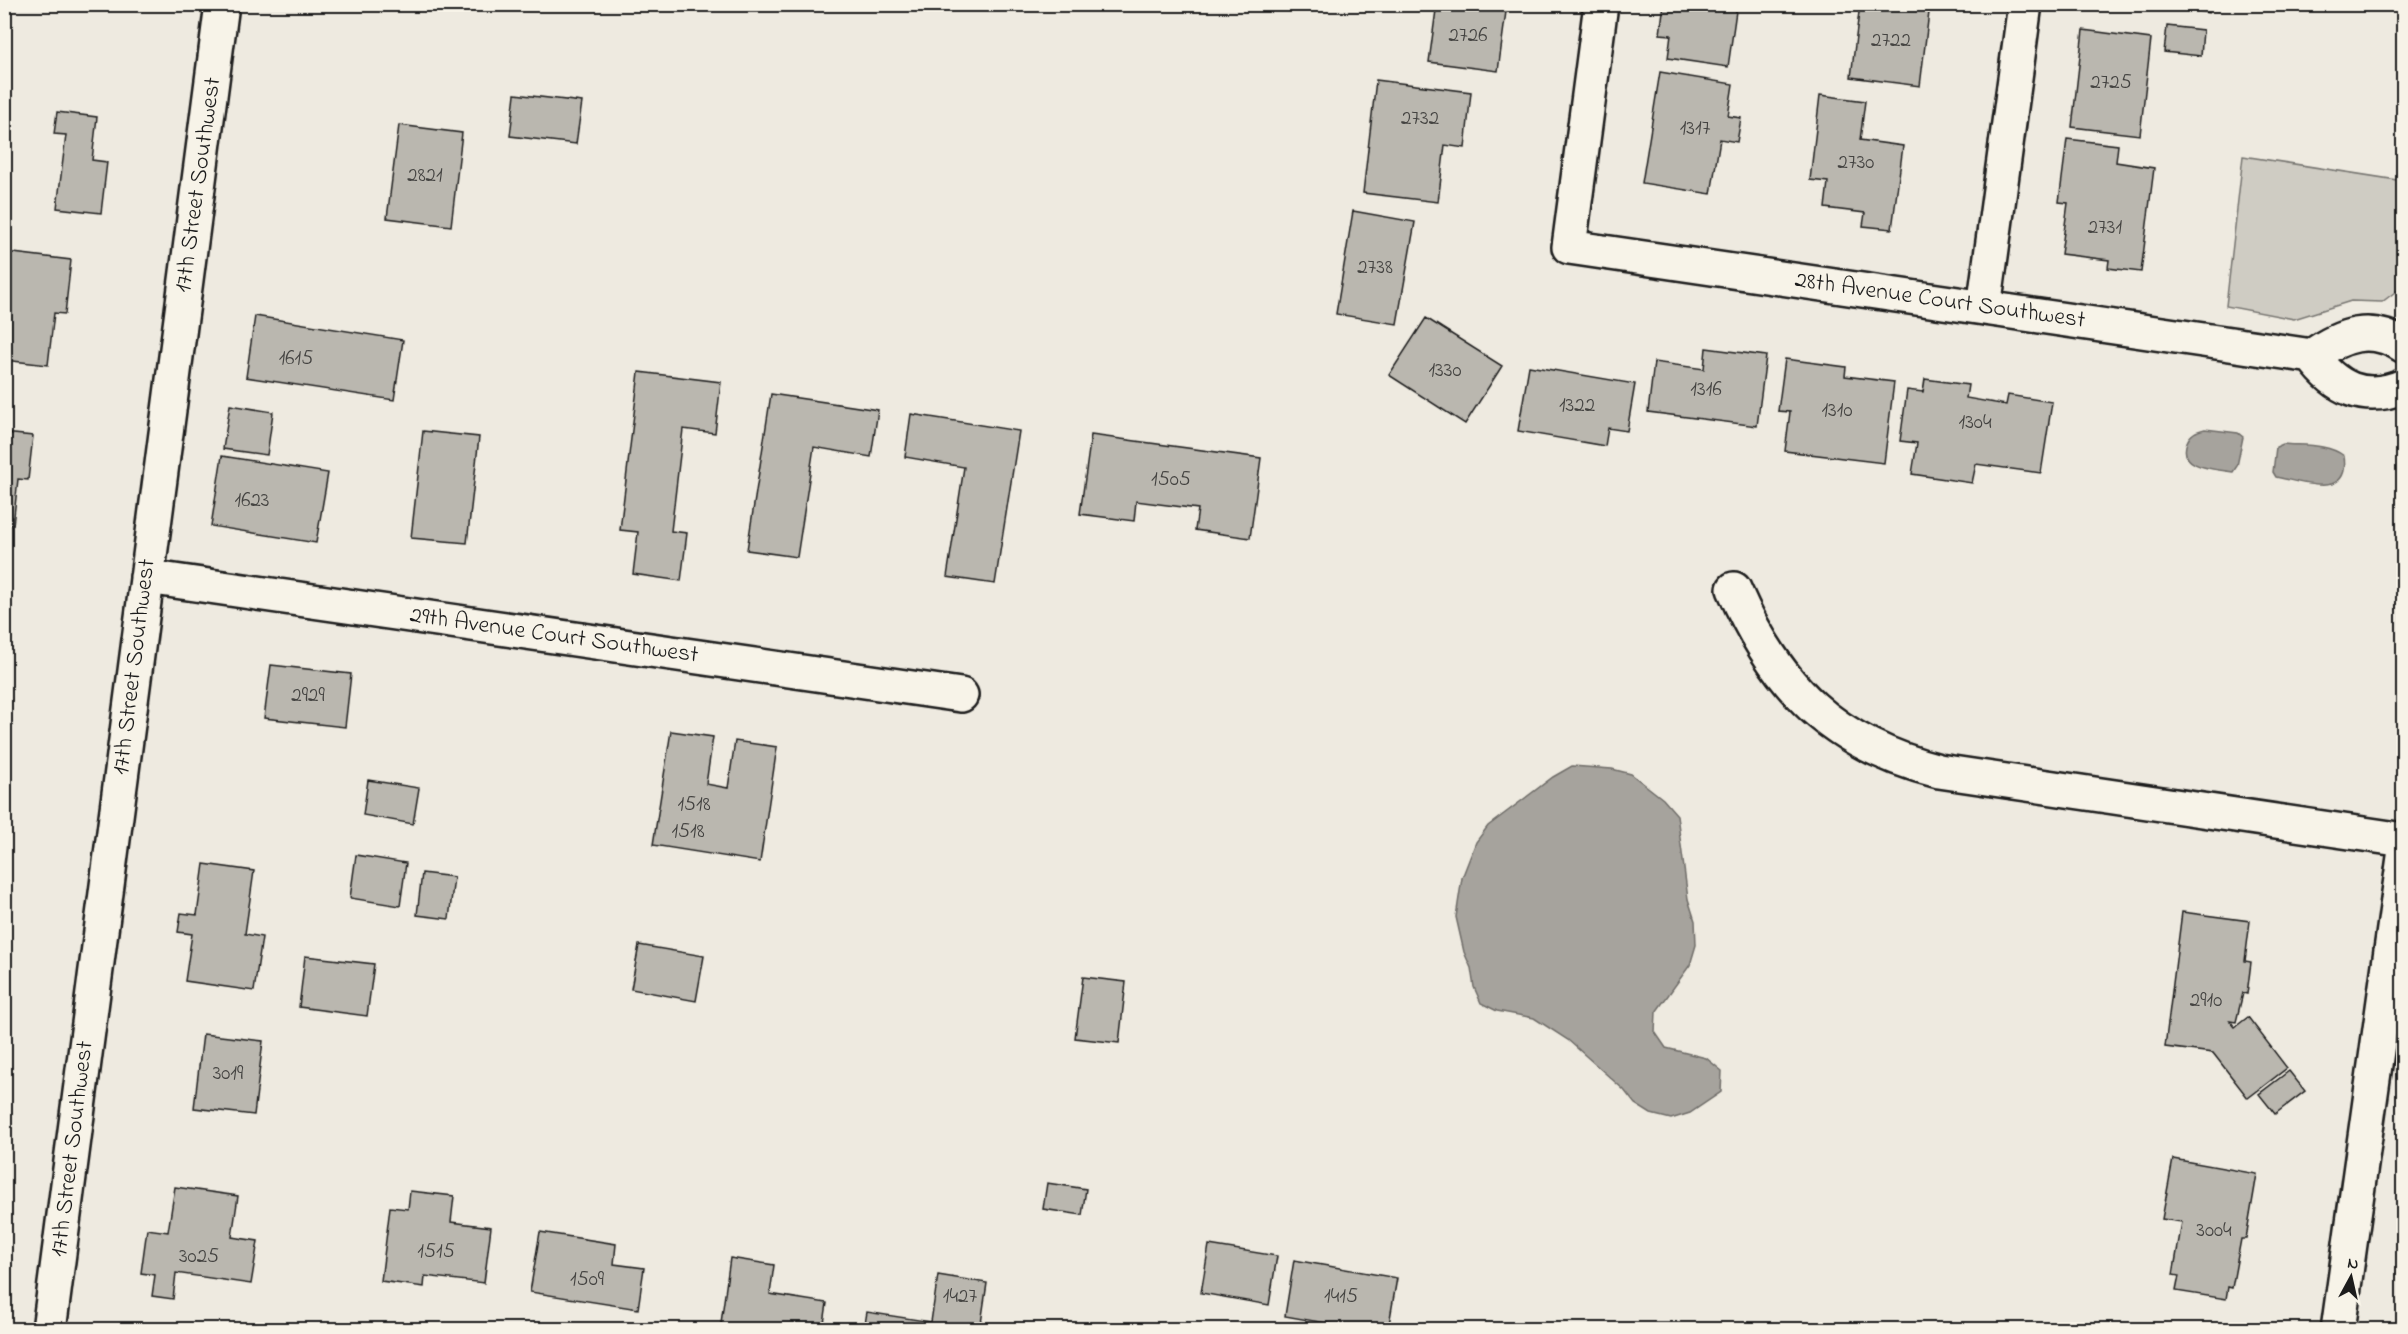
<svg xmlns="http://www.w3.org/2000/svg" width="2408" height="1334" font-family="'Indie Flower',sans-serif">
  <rect width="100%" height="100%" fill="#eeeae0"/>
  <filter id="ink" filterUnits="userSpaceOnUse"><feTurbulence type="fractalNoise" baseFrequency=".0167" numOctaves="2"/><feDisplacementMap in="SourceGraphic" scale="12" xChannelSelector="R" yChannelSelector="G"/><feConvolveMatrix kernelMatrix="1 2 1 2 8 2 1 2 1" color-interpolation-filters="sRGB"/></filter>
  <g filter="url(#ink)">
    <path fill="#cfccc3" stroke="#767470" stroke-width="1.5" d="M2243 156 2403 181V286L2382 302 2351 301 2294 319 2226 306Z"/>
    <path fill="#a6a39d" stroke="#6f6d69" stroke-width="1.5" d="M2205 429 2238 433 2243 437 2237 466 2233 472C2215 469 2177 469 2187 442 2190 434 2196 431 2205 429Z
      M2283 444C2302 446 2328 443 2344 456 2351 501 2301 482 2276 477L2273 472 2276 447Z
      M1572 766 1612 769 1631 774 1663 799 1677 815 1688 899 1695 921 1696 945 1690 965 1656 1012 1655 1032 1666 1048 1706 1058 1722 1071 1721 1092 1690 1113 1671 1119 1651 1114 1635 1104 1624 1090 1568 1040 1534 1018 1497 1011 1481 1003 1474 987 1471 968 1464 952 1456 917 1462 878 1476 842 1488 826 1553 777Z"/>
    <path fill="#bab7af" stroke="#1c1c1c" stroke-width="1.5" d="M1424 4H1507L1498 71 1429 62 1436 10 1424 8Z
      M1664 4H1737L1728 67 1668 58 1671 35 1660 34Z
      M1860 4H1930L1920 86 1851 77Z
      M2152 4H2210L2209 13Z
      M2167 26 2203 30 2201 56 2164 52Z
      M2083 30 2151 39 2140 135 2072 127Z
      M1660 72 1733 84 1728 116 1741 118 1737 142 1720 139 1711 194 1642 183Z
      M1376 80 1471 92 1465 148 1445 145 1438 202 1363 193Z
      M515 94 582 102 576 144 510 136Z
      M1820 95 1865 101 1860 140 1903 146 1892 229 1863 226 1865 213 1825 208 1828 182 1810 180Z
      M57 112 97 117 92 160 107 162 101 213 57 208 66 135 54 134Z
      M399 125 462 133 451 226 387 218Z
      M2067 139 2118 145 2116 162 2154 168 2141 272 2108 268 2109 260 2061 254 2068 203 2059 202Z
      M1353 211 1415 222 1397 324 1336 314Z
      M5 252 71 260 65 314 54 313 48 365 4 360Z
      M255 316 403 340 394 400 246 377Z
      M1426 318 1502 366 1465 424 1389 375Z
      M1706 348 1766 356 1757 426 1648 412 1654 362 1704 369Z
      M1785 359 1846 367 1845 376 1894 382 1884 463 1785 451 1790 412 1778 411Z
      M1529 366 1635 384 1627 431 1608 428 1605 446 1518 431Z
      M639 372 721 382 715 433 683 429 671 531 687 533 681 581 633 574 638 532 620 530Z
      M1925 379 1968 385 1966 398 2006 405 2008 395 2052 402 2041 473 1976 464 1972 483 1912 474 1917 443 1900 441 1907 390 1923 392Z
      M771 394 878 410 871 457 814 447 797 557 747 550Z
      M230 405 273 412 267 455 223 449Z
      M911 414 1019 431 995 584 947 577 964 467 905 457Z
      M423 431 479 437 467 543 411 538Z
      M4 433 33 436 28 480 18 479 13 525 4 524Z
      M1091 435 1261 458 1250 538 1195 530 1198 509 1136 501 1134 521 1080 514Z
      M222 456 328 473 316 543 211 526Z
      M271 665 351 674 345 727 264 718Z
      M671 731 713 737 706 784 728 788 735 741 777 747 760 862 653 845Z
      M368 780 419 788 413 824 363 815Z
      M356 855 406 863 400 906 350 898Z
      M204 864 254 871 245 934 262 937 254 991 185 981 192 934 178 932 181 913 197 915Z
      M422 873 454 877 449 919 417 915Z
      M2182 912 2250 921 2245 961 2251 962 2247 994 2243 993 2236 1022 2230 1021 2235 1027 2248 1017 2287 1068 2248 1098 2213 1053 2165 1047Z
      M639 945 704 956 696 1001 631 989Z
      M305 956 374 964 367 1016 299 1007Z
      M1083 977 1126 982 1119 1043 1075 1038Z
      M203 1034 263 1041 254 1115 194 1108Z
      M2289 1071 2305 1091 2275 1114 2259 1094Z
      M2173 1159 2257 1174 2246 1239H2241L2232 1288 2228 1287 2226 1299 2176 1291 2179 1276 2173 1275 2182 1222 2162 1219Z
      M1047 1183 1086 1189 1082 1215 1043 1209Z
      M175 1187 238 1196 232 1237 258 1241 251 1284 176 1273 173 1299 152 1296 155 1275 141 1273 147 1229 168 1232Z
      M410 1191 454 1196 451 1222 491 1227 484 1283 425 1276 424 1287 381 1281 390 1207 408 1209Z
      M540 1232 616 1244 614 1264 644 1268 638 1309 530 1292Z
      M1209 1245 1277 1256 1269 1305 1201 1293Z
      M730 1258 774 1265 770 1294 827 1303 823 1330H720Z
      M1294 1260 1397 1278 1388 1330H1365L1285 1316Z
      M938 1275 987 1283 980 1330H864L867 1312 931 1322Z"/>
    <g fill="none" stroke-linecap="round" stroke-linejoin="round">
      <defs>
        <path id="street" d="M1601 4 1569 247 2312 356C2341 335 2371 324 2404 346
          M1984 308 2025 4
          M2312 356C2335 388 2364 403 2404 386
          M147 577 961 695
          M1734 589C1777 688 1833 744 1939 771L2404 840
          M49 1330 222 4
          M2338 1330 2404 857"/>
      </defs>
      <use href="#street" stroke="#1c1c1c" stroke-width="38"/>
      <use href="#street" stroke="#f7f3e8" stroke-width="33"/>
    </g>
  </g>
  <g text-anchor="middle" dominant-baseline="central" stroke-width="4.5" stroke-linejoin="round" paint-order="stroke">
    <g font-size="21" fill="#444341">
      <text x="1468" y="36">2726</text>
      <text x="1891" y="41">2722</text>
      <text x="2111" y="83">2725</text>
      <text x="1420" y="119">2732</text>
      <text x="1695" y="129">1317</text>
      <text x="1856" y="163">2730</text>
      <text x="425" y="176">2821</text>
      <text x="2105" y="228">2731</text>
      <text x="1375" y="268">2738</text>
      <text x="296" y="359">1615</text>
      <text x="1445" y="371">1330</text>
      <text x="1706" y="390">1316</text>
      <text x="1577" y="406">1322</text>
      <text x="1837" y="411">1310</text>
      <text x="1975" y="423">1304</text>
      <text x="1171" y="480">1505</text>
      <text x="252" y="501">1623</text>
      <text x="308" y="696">2929</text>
      <text x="694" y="805">1518</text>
      <text x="688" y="832">1518</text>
      <text x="2206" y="1001">2910</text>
      <text x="228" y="1074">3019</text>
      <text x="2214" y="1231">3004</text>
      <text x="436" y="1252">1515</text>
      <text x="199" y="1257">3025</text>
      <text x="587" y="1280">1509</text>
      <text x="960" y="1297">1427</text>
      <text x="1341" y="1297">1415</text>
    </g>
    <g font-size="24" fill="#1c1c1c" stroke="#f7f3e8">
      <text transform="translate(199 185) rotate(-82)">17th Street Southwest</text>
      <text transform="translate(1940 301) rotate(8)">28th Avenue Court Southwest</text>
      <text transform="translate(554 636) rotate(8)">29th Avenue Court Southwest</text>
      <text transform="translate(135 667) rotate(-83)">17th Street Southwest</text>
      <text transform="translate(73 1149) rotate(-83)">17th Street Southwest</text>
    </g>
  </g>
  <rect width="2408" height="1334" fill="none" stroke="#f7f3e8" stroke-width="24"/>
  <rect x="12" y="12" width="2384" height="1310" fill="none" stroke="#1c1c1c" stroke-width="2" filter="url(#ink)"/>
  <g transform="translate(2351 1277) rotate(8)" stroke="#f7f3e8" stroke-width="4.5" paint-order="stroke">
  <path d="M0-4.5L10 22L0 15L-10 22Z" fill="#1c1c1c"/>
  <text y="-9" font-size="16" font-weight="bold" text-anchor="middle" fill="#1c1c1c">N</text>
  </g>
</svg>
